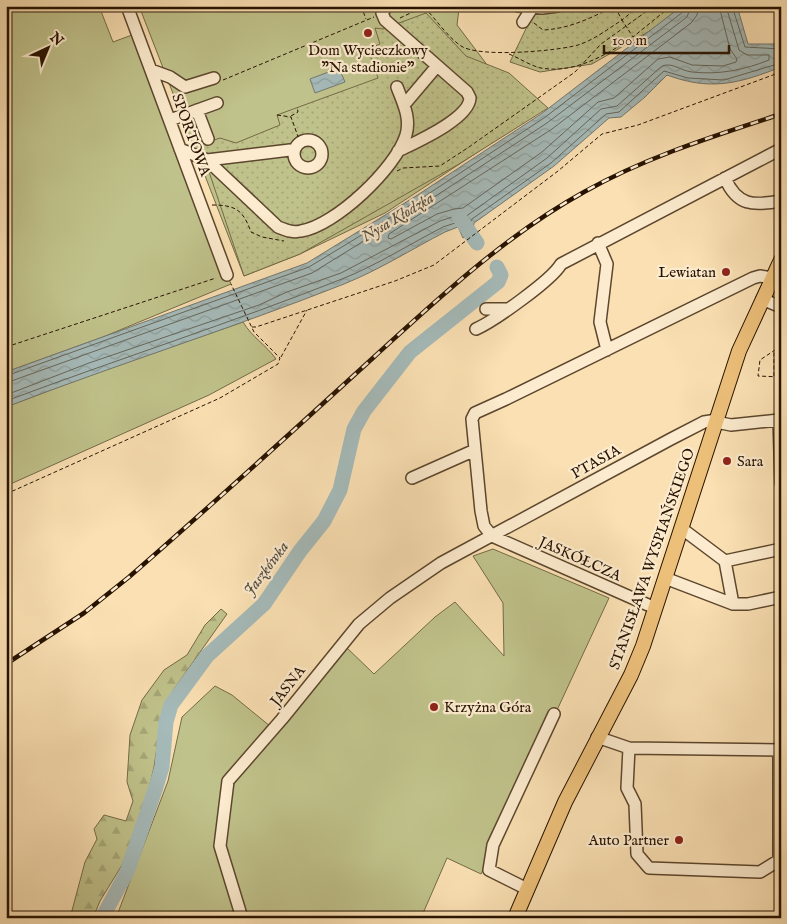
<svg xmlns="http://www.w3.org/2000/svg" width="787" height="924" font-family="'IM FELL English',serif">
  <defs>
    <pattern id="forest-firs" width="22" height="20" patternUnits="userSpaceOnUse" patternTransform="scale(1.25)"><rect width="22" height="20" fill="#c0c28b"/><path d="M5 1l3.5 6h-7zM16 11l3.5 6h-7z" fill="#a5a676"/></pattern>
    <pattern id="park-dots" width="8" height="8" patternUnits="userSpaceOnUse" patternTransform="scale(1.25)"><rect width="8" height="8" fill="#c0c28b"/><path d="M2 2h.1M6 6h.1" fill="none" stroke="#a5a676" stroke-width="1.8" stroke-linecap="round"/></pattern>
    <pattern id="water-waves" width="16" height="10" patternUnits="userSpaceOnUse" patternTransform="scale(1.25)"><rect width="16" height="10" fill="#a5bab9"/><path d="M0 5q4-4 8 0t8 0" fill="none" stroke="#8e9f9d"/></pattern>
  </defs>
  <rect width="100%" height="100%" fill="#fae0b3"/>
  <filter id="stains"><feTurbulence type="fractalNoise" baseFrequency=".004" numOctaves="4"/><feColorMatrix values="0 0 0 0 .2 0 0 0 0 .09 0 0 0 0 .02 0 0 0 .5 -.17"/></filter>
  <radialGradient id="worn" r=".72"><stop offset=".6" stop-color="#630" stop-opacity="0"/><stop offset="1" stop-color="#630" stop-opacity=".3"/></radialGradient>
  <path fill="#c0c28b" stroke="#746a46" d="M6 6H99L113 42 132 35 231 284 103 337 6 372Z
    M139 6H457L459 9 457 25 528 119 385 213 300 254 244 276Z
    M243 322C252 337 266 345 276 359L209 395 6 486V407L93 374Z
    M493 549 609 598 481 874 447 858 421 918H116L168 781 182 717 215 686 232 695 276 731 345 646 374 674 435 617 455 602 504 656 503 603 473 556Z"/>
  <path fill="url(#forest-firs)" stroke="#746a46" d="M221 609 227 614 174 689 163 709 154 767 145 805 122 865 100 901 93 918H70L85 862 97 839 94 829 104 815 126 821 133 801 127 782 130 735 142 700 164 670 187 655 205 625Z"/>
  <path fill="url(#park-dots)" stroke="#746a46" d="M573 6H682L653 29 592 64 540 72 510 62 534 12 563 11Z
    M426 13 466 56 509 73 548 108 459 164 300 254 244 276 200 145 220 138 236 143 280 125 277 115 378 78 368 49 380 44 375 28 383 29Z"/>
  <path fill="url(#water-waves)" stroke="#73776f" d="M682 6H737L748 44H781V67C738 84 710 91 667 75L645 97 621 117 609 118 554 166 474 223 473 231 463 238 458 227 445 232C412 249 379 270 344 284 233 328 118 364 6 407V372L307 263 416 196 541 114Z
    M339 68 345 82 315 93 310 79Z"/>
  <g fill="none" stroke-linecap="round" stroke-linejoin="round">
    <path stroke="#66665c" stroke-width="1" d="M699 6 697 15 691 23 552 129 389 234 388 238 391 239 437 214 454 209 463 208 542 152 598 102 614 98 658 59 670 57 692 65 723 66 736 62 737 59 730 49 719 6
      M732 6 745 47 781 49
      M6 376 309 267 419 200 544 118 683 12 685 6
      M6 383 312 273 422 205 547 123 687 17 691 6
      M6 395 89 363 259 305 287 292 341 273 440 221 455 216 465 217 547 158 601 109 617 106 662 66C673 62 681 71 692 72 719 75 744 70 769 60V55H747L739 50 726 6
      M6 401C118 359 231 323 342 279 377 265 410 244 443 227L458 222 467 228 472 219 551 163 606 114 619 112 664 71 688 78 724 80 781 63"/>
    <path stroke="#a5bab9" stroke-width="15" d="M459 217 477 243
      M102 918 127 872 156 787 162 767 166 722 171 705 207 656 264 604 300 551 324 521 340 490 354 429 364 411 410 352 498 282 501 275 497 267"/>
    <defs>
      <path id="minor" d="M127 6 227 275
        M518 6 542 8 558 6
        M385 9 382 13 385 20 467 92 470 98C469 119 416 142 398 151
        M523 22 532 8
        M151 70 170 77 185 87 214 78
        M404 105 437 66
        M197 110 208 139
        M170 120 217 103
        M294 154a14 14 0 1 1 28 0a14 14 0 1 1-28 0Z
        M180 149 207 160 278 227C286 230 292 233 301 231 335 226 396 168 406 135 411 118 403 103 397 87
        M207 160 290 150 294 152
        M725 178C737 206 753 206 781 201
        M598 243 607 264 600 322 607 350
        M762 299 781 307
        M486 309H508
        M476 329C494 321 552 280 561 264L781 149
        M716 422 731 425 779 420 781 483
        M412 478 475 450
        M681 528 725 561
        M665 578 733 604H748L781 597
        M733 604 725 561 781 549
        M655 608 492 536 484 526 481 511 472 419 475 413 506 399 753 278 760 276 772 278
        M597 737 629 748 781 750
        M629 748 627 788 635 804 637 854 649 868 760 872 781 859
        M779 750V859
        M527 889 489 870 493 845 554 714
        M242 918 220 846 228 781 282 719 359 624 390 598 441 563 671 439 704 422 717 420"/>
      <path id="major" d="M515 918 565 802 631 675 643 646 739 351 781 260"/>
    </defs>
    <use href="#minor" stroke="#5c462d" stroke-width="14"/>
    <use href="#major" stroke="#271200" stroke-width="16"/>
    <path stroke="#271200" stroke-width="1" stroke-dasharray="4 2.5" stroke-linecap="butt" d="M361 6 366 19
      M615 7 622 20 639 6
      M427 9 433 6
      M400 18 417 10 426 9C437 21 448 37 461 46 479 58 557 51 578 45 594 40 608 29 622 20L633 37 671 6
      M534 23 543 30C568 29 592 18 614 6
      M509 54C519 58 531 66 541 68 574 74 606 55 632 38
      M223 80 374 17
      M277 115 291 117 300 142
      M291 116 298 112 297 107
      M397 171 403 168 440 166 469 147 575 72 601 44 654 6
      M212 205C236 205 243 210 251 232L262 237 284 241
      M252 327H256L395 281 434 265 558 171 602 134 638 125 781 72
      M781 346 760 360 758 376 781 377
      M6 347 216 278
      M281 357 307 310
      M774 376V350
      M6 494 220 398 278 364 280 358 254 332 231 284"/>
    <use href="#minor" stroke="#fcebce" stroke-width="11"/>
    <use href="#major" stroke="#edc07a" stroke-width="14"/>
    <defs>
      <path id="rail" d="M6 664 84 613 129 577C212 505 293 431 374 357 440 297 506 235 584 192 646 157 714 136 781 114"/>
    </defs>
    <use href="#rail" stroke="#271200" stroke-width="4.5"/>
    <use href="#rail" stroke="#fcebce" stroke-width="2.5" stroke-dasharray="8" stroke-linecap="butt"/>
  </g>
  <g fill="#8f2418" stroke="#fcebce" stroke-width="2">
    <circle cx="368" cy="33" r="5"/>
    <circle cx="726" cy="272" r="5"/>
    <circle cx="727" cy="461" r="5"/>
    <circle cx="434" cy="707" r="5"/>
    <circle cx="679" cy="840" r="5"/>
  </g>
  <g text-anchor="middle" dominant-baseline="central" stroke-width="4.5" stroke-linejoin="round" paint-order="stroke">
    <g font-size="15" fill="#271200" stroke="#fcebce" text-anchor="end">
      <text x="368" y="50" text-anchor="middle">Dom Wycieczkowy<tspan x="368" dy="17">"Na stadionie"</tspan></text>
      <text x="716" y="272">Lewiatan</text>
      <text x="737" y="461" text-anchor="start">Sara</text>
      <text x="444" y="707" text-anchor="start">Krzyżna Góra</text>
      <text x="669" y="840">Auto Partner</text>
    </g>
    <g font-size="15" fill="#271200" stroke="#fcebce">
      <text transform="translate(191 135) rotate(70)">SPORTOWA</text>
      <text transform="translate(596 462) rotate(-29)">PTASIA</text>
      <text transform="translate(580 559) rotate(24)">JASKÓŁCZA</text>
      <text transform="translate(652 559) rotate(-71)">STANISŁAWA WYSPIAŃSKIEGO</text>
      <text transform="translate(288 686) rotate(-52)">JASNA</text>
    </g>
    <g font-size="16" font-style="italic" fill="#534d41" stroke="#fcebce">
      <text transform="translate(398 218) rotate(-31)">Nysa Kłodzka</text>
      <text transform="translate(267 569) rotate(-53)">Jaszkówka</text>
    </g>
  </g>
  <rect width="787" height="924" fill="none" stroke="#fae0b3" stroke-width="25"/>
  <rect x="8" y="8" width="772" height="909" fill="none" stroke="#271200" stroke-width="2.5"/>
  <rect x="12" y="12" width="762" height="899" fill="none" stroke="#271200"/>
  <g transform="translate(48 48) rotate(44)" stroke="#fcebce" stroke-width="4" paint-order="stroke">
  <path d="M0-4L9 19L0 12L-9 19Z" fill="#271200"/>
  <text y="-8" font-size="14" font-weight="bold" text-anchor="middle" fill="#271200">N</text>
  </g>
  <path d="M604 45v8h125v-8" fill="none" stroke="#271200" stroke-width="2.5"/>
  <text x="612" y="45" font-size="15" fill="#271200" stroke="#fcebce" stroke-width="4" paint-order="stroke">100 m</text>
  <rect width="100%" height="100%" filter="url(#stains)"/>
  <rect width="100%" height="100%" fill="url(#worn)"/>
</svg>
